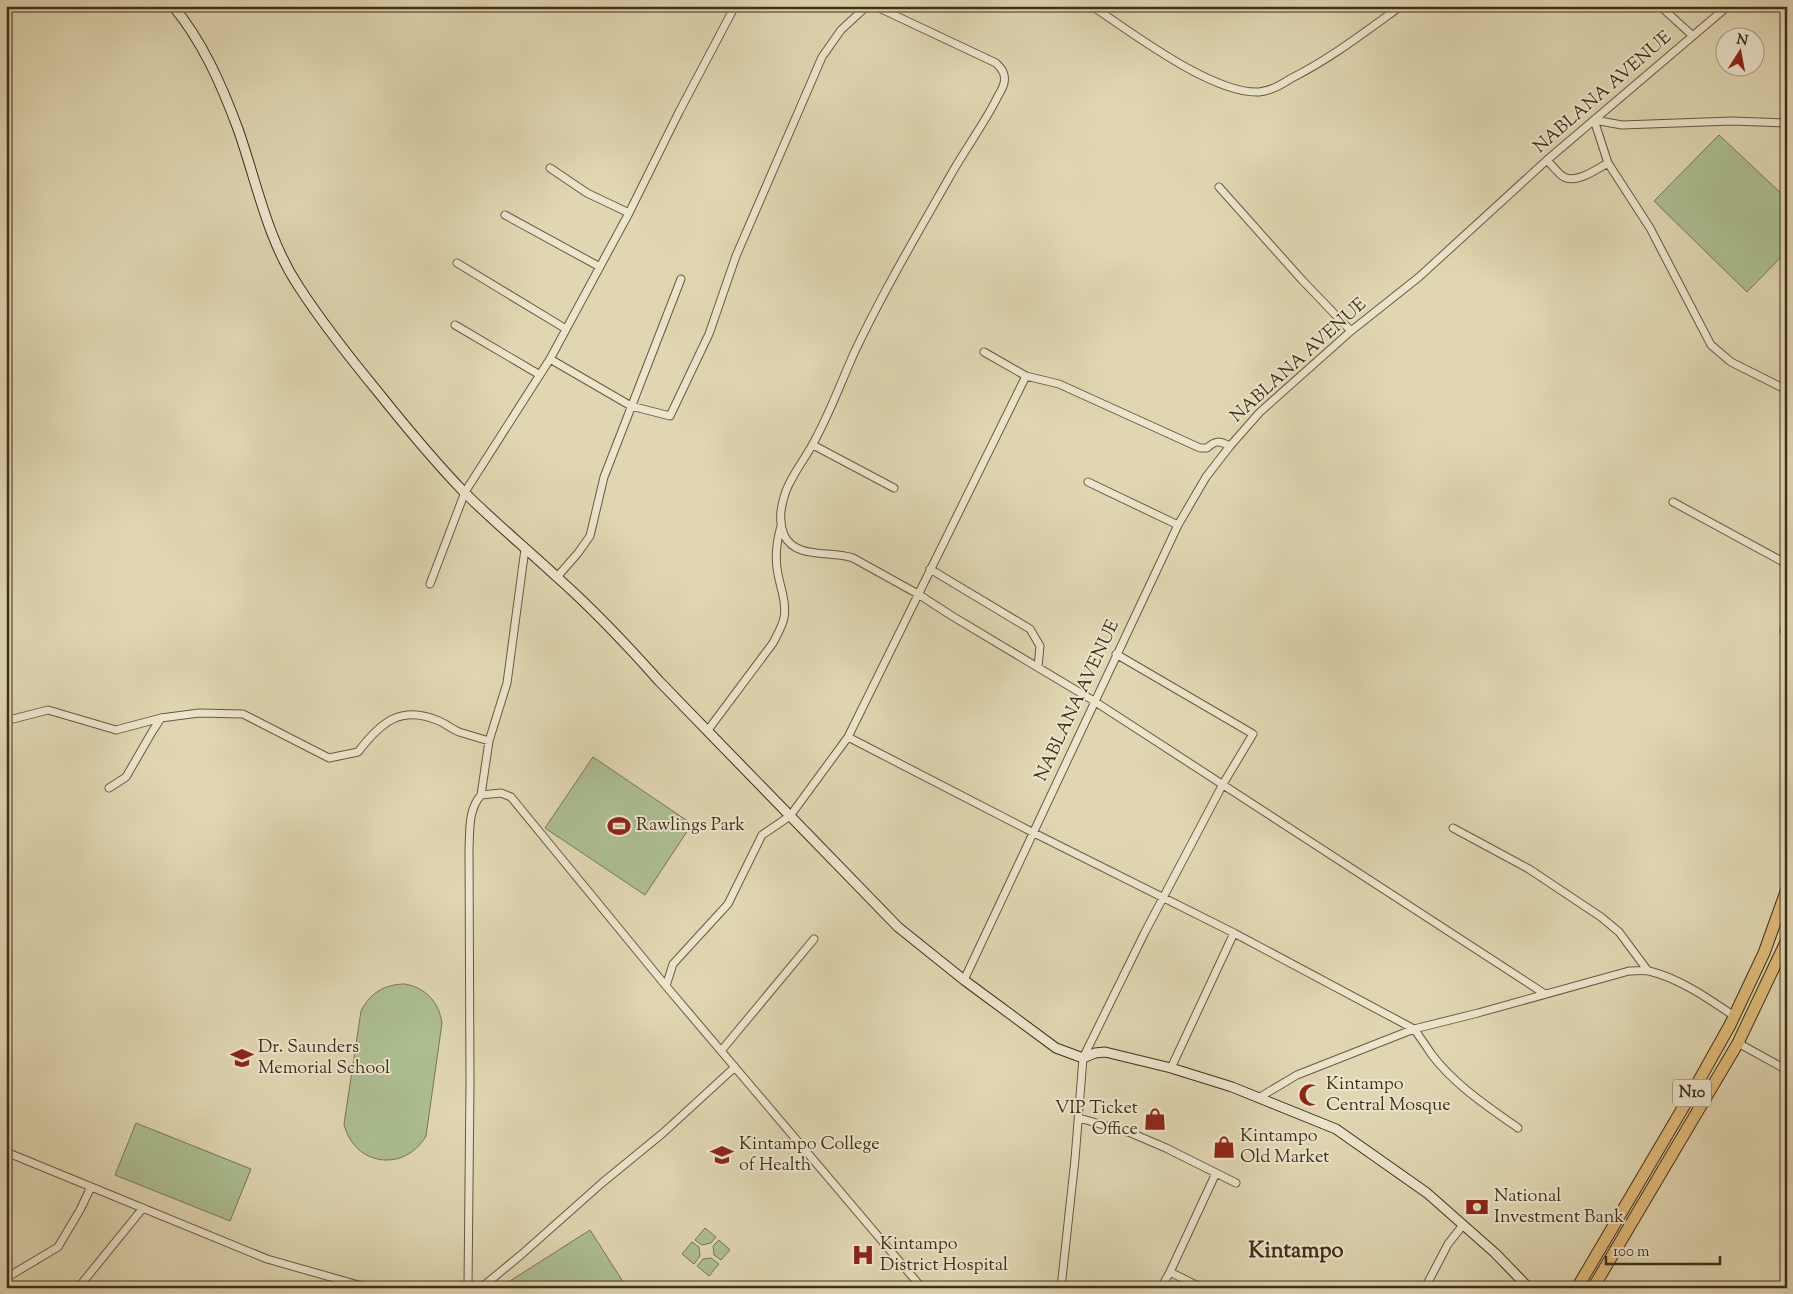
<svg xmlns="http://www.w3.org/2000/svg" width="1793" height="1294" font-family="'Sorts Mill Goudy',serif">
  <rect width="100%" height="100%" fill="#e0d7b2"/>
  <filter id="stains"><feTurbulence type="fractalNoise" baseFrequency=".004" numOctaves="4"/><feColorMatrix values="0 0 0 0 .2 0 0 0 0 .09 0 0 0 0 .02 0 0 0 .5 -.17"/></filter>
  <radialGradient id="worn" r=".72"><stop offset=".6" stop-color="#630" stop-opacity="0"/><stop offset="1" stop-color="#630" stop-opacity=".3"/></radialGradient>
  <path fill="#acbf92" stroke="#777656" d="M1719 135 1787 199V251L1747 292 1654 201Z
    M593 757 692 824 645 895 545 828Z
    M405 984C426 988 439 1002 442 1023L426 1136C404 1173 354 1166 344 1124L361 1011C370 993 385 984 405 984Z
    M136 1123 251 1169 230 1221 115 1175Z
    M705 1228 716 1237 711 1243 702 1245 695 1240Z
    M590 1230 627 1288H499Z
    M719 1240 730 1250 721 1260 714 1255 713 1246Z
    M692 1242 699 1247 700 1256 694 1264 682 1254Z
    M711 1258 719 1264 709 1276 697 1266 703 1259Z"/>
  <g fill="none" stroke-linecap="round" stroke-linejoin="round">
    <defs>
      <path id="minor" d="M875 6 996 63C1002 69 1006 74 1004 83 1003 89 998 95 996 100 983 125 967 147 953 171 919 231 884 290 855 351 842 380 831 410 816 438 807 457 787 480 783 501 780 512 780 525 784 535 796 560 831 550 853 558L918 594 952 616 1094 701 1545 994
        M1092 6C1131 32 1212 94 1259 92 1270 91 1281 85 1290 79 1330 59 1365 32 1401 6
        M1660 6 1693 36
        M1787 123 1732 121 1622 125 1594 120 1608 163 1650 228 1711 345 1731 362 1787 390
        M1547 160C1552 165 1558 174 1564 177 1576 184 1597 169 1608 163
        M550 168 587 193 629 213
        M1219 187 1302 280 1351 331
        M505 215 600 267
        M457 263 566 329
        M455 325 540 375
        M984 352 1026 376
        M550 359 631 406 670 416 709 334 736 256 822 57 841 30 867 6
        M813 445 894 488
        M1088 482 1178 525
        M1673 502 1787 564
        M525 549 507 683 489 741 481 795 501 793 511 797 666 986 922 1288
        M930 569 1030 629 1040 646 1038 667
        M557 577 578 553 590 536 604 477 681 279
        M430 584 465 492 550 359 629 213 679 112 735 6
        M1787 620 1784 631 1787 633
        M6 718 13 719 48 710 116 730 161 718 199 713 243 714 329 758 358 752C380 723 401 704 439 721 446 724 452 729 459 732 469 735 479 738 489 741
        M708 730 773 643C777 635 782 627 784 618 787 601 779 585 777 568 775 553 777 540 781 526
        M848 737 1032 832 1234 933 1414 1029C1420 1037 1426 1046 1432 1055 1455 1085 1487 1106 1518 1128
        M109 788 126 777 152 732 161 718
        M1453 828 1529 869 1601 917 1619 932 1648 971
        M964 980 1178 525 1206 477 1230 446 1260 412 1351 331 1419 277 1547 160 1728 6
        M666 986 673 964 728 904 762 835 790 816 848 737 1026 376 1059 384 1200 448H1207C1216 440 1219 441 1230 446
        M1738 1043 1787 1070
        M721 1051 814 939
        M1171 1068 1234 933
        M1260 1097 1297 1075 1414 1029 1478 1013 1629 971C1636 971 1643 970 1649 971 1679 978 1709 999 1734 1016
        M1079 1118 1131 1133 1166 1148 1236 1183
        M6 1152 267 1259 369 1288
        M1170 1272 1202 1288
        M6 1278 58 1247 80 1210 91 1187
        M78 1288 143 1208
        M468 1288 470 1083 469 849C470 830 468 810 481 795
        M481 1288 522 1254 602 1183 663 1133 735 1067
        M1061 1288 1075 1159 1083 1058 1145 932 1223 784 1253 734 1116 654
        M1161 1288 1170 1272 1216 1173
        M1425 1288 1448 1244 1463 1225"/>
      <path id="secondary" d="M173 6C203 42 222 86 238 129 257 183 267 239 299 287 323 324 350 358 378 392 406 427 433 460 464 492 494 522 527 549 558 578 594 610 627 645 659 681L898 927 964 980 1056 1048 1083 1058 1095 1053 1105 1052 1171 1068 1232 1087 1336 1129 1427 1193 1495 1253 1529 1288"/>
      <path id="trunk" d="M1577 1288 1697 1084 1730 1025 1764 953 1787 889
        M1593 1288 1738 1043 1787 940"/>
    </defs>
    <use href="#minor" stroke="#6a583f" stroke-width="9"/>
    <use href="#secondary" stroke="#422e19" stroke-width="11"/>
    <use href="#trunk" stroke="#422e19" stroke-width="13"/>
    <use href="#minor" stroke="#ebe5cd" stroke-width="7"/>
    <use href="#secondary" stroke="#ebe5cd" stroke-width="9"/>
    <use href="#trunk" stroke="#e0bc79" stroke-width="11"/>
  </g>
  <defs>
    <symbol id="stadium-bare" viewBox="-9 -9 18 18"><path d="M0-5a6.5 5 0 1 0 0 10a6.5 5 0 1 0 0-10ZM-3.5-1.8h7v3.6h-7Z" fill="#8f2418" stroke="#ebe5cd" stroke-width="2.5" paint-order="stroke"/></symbol>
    <symbol id="school-bare" viewBox="-9 -9 18 18"><path d="M0-5L7-2L0 1L-7-2ZM-4 1L0 2.5L4 1V4Q0 6-4 4Z" fill="#8f2418" stroke="#ebe5cd" stroke-width="2.5" paint-order="stroke"/></symbol>
    <symbol id="mosque-bare" viewBox="-9 -9 18 18"><path d="M3.5-4.9A6 6 0 1 0 3.5 4.9A5 5 0 1 1 3.5-4.9Z" fill="#8f2418" stroke="#ebe5cd" stroke-width="2.5" paint-order="stroke"/></symbol>
    <symbol id="shop-bare" viewBox="-9 -9 18 18"><path d="M-5-2.5h2.3a2.7 3.5 0 0 1 5.4 0H5L5.5 6h-11ZM-1.5-2.5h3a1.5 2.3 0 0 0-3 0Z" fill="#8f2418" stroke="#ebe5cd" stroke-width="2.5" paint-order="stroke"/></symbol>
    <symbol id="bank-bare" viewBox="-9 -9 18 18"><path d="M-6-4H6V4H-6ZM0-2.3a2.3 2.3 0 1 0 0 4.6a2.3 2.3 0 1 0 0-4.6Z" fill="#8f2418" stroke="#ebe5cd" stroke-width="2.5" paint-order="stroke"/></symbol>
    <symbol id="hospital-bare" viewBox="-9 -9 18 18"><path d="M-5-5h3v3.5h4V-5h3V5h-3V1.5h-4V5h-3Z" fill="#8f2418" stroke="#ebe5cd" stroke-width="2.5" paint-order="stroke"/></symbol>
  </defs>
  <g fill-rule="evenodd">
    <use href="#stadium-bare" x="603" y="810" width="32" height="32"/>
    <use href="#school-bare" x="226" y="1042" width="32" height="32"/>
    <use href="#mosque-bare" x="1294" y="1079" width="32" height="32"/>
    <use href="#shop-bare" x="1139" y="1103" width="32" height="32"/>
    <use href="#shop-bare" x="1208" y="1131" width="32" height="32"/>
    <use href="#school-bare" x="706" y="1139" width="32" height="32"/>
    <use href="#bank-bare" x="1461" y="1191" width="32" height="32"/>
    <use href="#hospital-bare" x="847" y="1239" width="32" height="32"/>
  </g>
  <g text-anchor="middle" dominant-baseline="central" stroke-width="4" stroke-linejoin="round" paint-order="stroke">
    <rect fill="#ebe5cd" stroke="#75654f" stroke-width="1" x="1673" y="1079.5" width="38" height="27" rx="4"/>
    <g font-size="16" font-weight="bold" fill="#422e19">
      <text x="1692" y="1093">N10</text>
    </g>
    <g font-size="18" fill="#422e19" stroke="#ebe5cd">
      <text transform="translate(1603 93) rotate(-41)">NABLANA AVENUE</text>
      <text transform="translate(1299 361) rotate(-42)">NABLANA AVENUE</text>
      <text transform="translate(1078 701) rotate(-65)">NABLANA AVENUE</text>
    </g>
    <g font-size="18" fill="#422e19" stroke="#ebe5cd" text-anchor="start">
      <text x="636" y="826">Rawlings Park</text>
      <text x="258" y="1048">Dr. Saunders<tspan x="258" dy="21">Memorial School</tspan></text>
      <text x="1326" y="1085">Kintampo<tspan x="1326" dy="21">Central Mosque</tspan></text>
      <text x="1138" y="1109" text-anchor="end">VIP Ticket<tspan x="1138" dy="21">Office</tspan></text>
      <text x="1240" y="1137">Kintampo<tspan x="1240" dy="21">Old Market</tspan></text>
      <text x="739" y="1145">Kintampo College<tspan x="739" dy="21">of Health</tspan></text>
      <text x="1494" y="1197">National<tspan x="1494" dy="21">Investment Bank</tspan></text>
      <text x="880" y="1245">Kintampo<tspan x="880" dy="21">District Hospital</tspan></text>
    </g>
    <g font-size="22" font-weight="bold" fill="#422e19" stroke="#ebe5cd">
      <text x="1296" y="1252">Kintampo</text>
    </g>
  </g>
  <rect width="1793" height="1294" fill="none" stroke="#e0d7b2" stroke-width="25"/>
  <rect x="8" y="8" width="1778" height="1279" fill="none" stroke="#422e19" stroke-width="2.5"/>
  <rect x="12" y="12" width="1768" height="1269" fill="none" stroke="#422e19"/>
  <g transform="translate(1740 52) rotate(11)"><circle r="24" fill="#ebe5cd" stroke="#a79c85"/>
  <path d="M0-4L9 19L0 12L-9 19Z" fill="#8f2418"/>
  <text y="-8" font-size="14" font-weight="bold" text-anchor="middle" fill="#422e19">N</text>
  </g>
  <path d="M1606 1256v8h114v-8" fill="none" stroke="#422e19" stroke-width="2.5"/>
  <text x="1613" y="1256" font-size="15" fill="#422e19" stroke="#ebe5cd" stroke-width="4" paint-order="stroke">100 m</text>
  <rect width="100%" height="100%" filter="url(#stains)"/>
  <rect width="100%" height="100%" fill="url(#worn)"/>
</svg>
